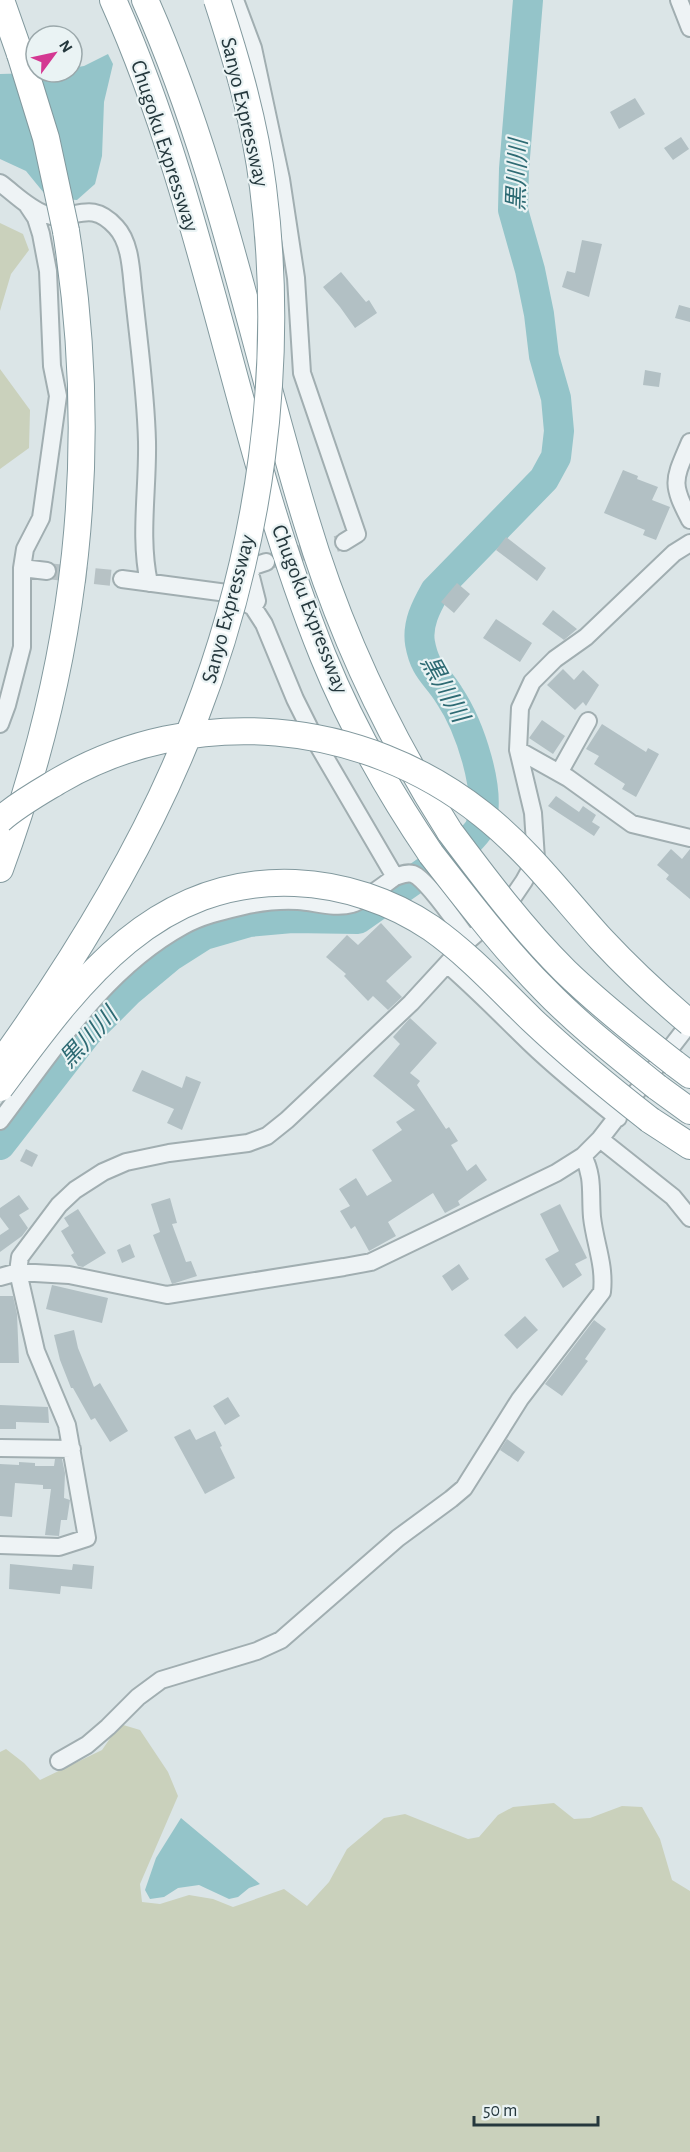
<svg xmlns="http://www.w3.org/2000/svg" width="690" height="2152" font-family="'Alegreya Sans','Noto Sans JP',sans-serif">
  <rect width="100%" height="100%" fill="#dbe5e7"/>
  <path fill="#cad1bc" d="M0 223 23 234 29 250 11 274 0 311Z
    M0 369 30 410 29 448 0 469Z
    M120 1724 140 1730 168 1772 178 1796 140 1884 142 1902 160 1904 189 1895 213 1899 233 1907 284 1889 307 1906 329 1882 347 1849 384 1818 405 1814 468 1839 479 1837 498 1815 513 1807 554 1803 574 1819 590 1818 622 1806 642 1807 660 1839 672 1880 690 1891V2152H0V1752L6 1749 24 1763 40 1780 102 1750Z"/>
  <path fill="#94c4c9" d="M108 54 113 64 104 102 102 156 95 184 77 200 48 198 26 171 0 159V74L72 72V68L84 66Z
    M181 1818 260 1884 249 1888 238 1897 229 1899 199 1885 178 1888 164 1897 150 1899 145 1890 156 1858Z"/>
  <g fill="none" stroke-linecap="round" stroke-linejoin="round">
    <path stroke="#94c4c9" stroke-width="30" d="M0 1145 87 1033 129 991 171 956 204 935 249 922 292 918 358 919 469 841C472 837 478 832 480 827 493 792 469 725 449 695 436 674 425 671 420 643 417 624 426 607 435 591L544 479 556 457 559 431 556 398 544 356 539 314 530 270 513 210 514 169 528 0"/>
  </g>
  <path fill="#b2c0c4" d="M635 98 645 114 619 129 610 112Z
    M681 137 689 149 673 160 664 148Z
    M582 240 602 244 589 297 562 287 567 271 575 273Z
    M341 272 366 302 369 300 377 313 355 328 340 307 323 287Z
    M679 305 690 308V322L675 318Z
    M645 370 661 373 659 387 643 385Z
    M623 470 638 476 637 479 658 487 652 500 670 507 656 540 643 535 645 530 604 513Z
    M506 537 546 568 537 581 496 550Z
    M457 583 470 594 454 613 441 602Z
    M553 610 577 629 564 640 542 624Z
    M496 619 532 643 520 662 483 638Z
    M563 669 574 680 583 670 599 685 586 706 583 702 575 710 547 685Z
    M542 720 565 736 553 754 529 738Z
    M602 724 646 752 648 748 659 754 636 797 622 789 625 784 594 764 599 756 586 749Z
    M556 796 579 812 583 806 596 815 592 822 600 827 594 836 548 806Z
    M671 849 682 859 690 849V899L666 879 669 875 657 865Z
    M381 923 412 957 386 981 402 997 388 1010 373 996 368 1001 344 976 346 974 326 957 347 935 358 945Z
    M410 1018 437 1043 410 1073 420 1081 417 1085 446 1129 449 1127 458 1141 451 1145 467 1171 476 1164 487 1180 458 1201 460 1205 445 1213 433 1193 388 1222 396 1236 369 1251 355 1226 351 1229 340 1211 350 1206 339 1189 356 1178 367 1196 392 1181 372 1150 402 1130 396 1122 415 1110 373 1076 400 1044 393 1037Z
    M142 1070 182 1088 186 1076 201 1082 182 1130 167 1123 174 1109 132 1091Z
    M26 1149 38 1155 32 1167 20 1161Z
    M19 1195 29 1209 19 1215 28 1228 22 1236 0 1252V1235L9 1229 0 1217V1208Z
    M170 1198 177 1223 172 1224 186 1262 191 1261 197 1276 172 1284 153 1235 160 1232 151 1204Z
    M560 1204 587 1258 575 1264 582 1275 563 1288 545 1259 559 1251 540 1214Z
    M78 1209 106 1253 83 1267 78 1266 71 1255 74 1253 61 1231 69 1226 64 1218Z
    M130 1244 135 1257 122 1263 117 1250Z
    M459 1264 469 1279 452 1291 442 1276Z
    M52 1285 108 1298 102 1323 46 1309Z
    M0 1296H13L17 1314 19 1363H0Z
    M525 1316 538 1330 517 1349 504 1335Z
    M594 1320 606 1329 585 1359 588 1361 562 1396 545 1384Z
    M74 1330 78 1348 94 1387 100 1383 128 1431 110 1442 95 1418 91 1420 73 1388H71L60 1360 54 1335Z
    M228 1397 240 1416 225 1425 213 1406Z
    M0 1405 48 1407 49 1423 16 1422V1429H0Z
    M190 1429 196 1440 215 1431 222 1446 220 1447 235 1478 205 1494 174 1437Z
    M507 1439 525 1452 518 1462 500 1450Z
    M55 1459H62L65 1473 64 1498 70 1500 67 1520H61L59 1536 45 1535 51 1489H43V1485L15 1483 12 1517 0 1516V1464L19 1465V1462L35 1463V1466H54Z
    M10 1564 72 1570 73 1564 94 1566 92 1589 61 1586 60 1594 9 1589Z"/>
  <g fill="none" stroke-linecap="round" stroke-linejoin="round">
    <path stroke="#b7c2c5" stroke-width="16" stroke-dasharray="16 8" stroke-linecap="butt" d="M266 562 344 542
      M47 571 122 579"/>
    <defs>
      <path id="minor" d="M235 0 253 48 281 179 296 278 302 373 357 534 344 542
        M679 0 690 28
        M0 183C14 193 28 208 45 214 72 225 88 196 116 227 132 244 131 276 134 297 139 345 146 394 147 442 148 489 139 537 149 583
        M28 206 36 218 41 234 48 271 52 366 58 396 41 518 25 549 22 568 47 571
        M690 442C674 480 670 482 690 520
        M122 579 227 593 253 607 264 624 295 699 319 747 395 877C401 875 406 872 413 874 428 880 458 926 469 940
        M253 607 257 601 250 573 254 566 266 562
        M0 724 7 705 22 647V568
        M518 750 568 778 632 824 690 838
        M559 773 588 721
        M447 964C477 990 502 1016 530 1043 558 1070 588 1094 618 1118
        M0 1121C54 1050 103 970 183 926 202 915 227 910 248 905 263 902 283 900 298 901 315 902 335 909 352 904 367 899 382 886 395 877
        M600 1139 673 1197 690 1218
        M0 1277 18 1272 69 1275 167 1295 344 1267 371 1262 556 1173 583 1156 600 1139 690 1023
        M0 1448 72 1449
        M0 1545 59 1547 87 1538 67 1425 36 1351 18 1272 20 1257 59 1205 75 1190 103 1172 126 1162 169 1153 248 1143 267 1136 287 1120 411 1003 469 940 505 909 524 881 536 859 533 813 518 750 520 708 532 682 555 659 586 637 674 553 690 543
        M59 1761 87 1745 108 1727 138 1697 161 1680 257 1651 281 1640 398 1538 451 1499 464 1488 520 1399 602 1292C605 1264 595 1244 592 1217 590 1194 594 1177 583 1156"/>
      <path id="highway" d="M1 0 20 54
        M113 0C207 210 237 443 323 656 351 725 389 792 431 854
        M145 0C219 166 253 347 306 520 339 631 388 735 450 832
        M0 869C77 659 101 452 66 231
        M674 1063 690 1075
        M657 1087 690 1111
        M650 1120 690 1146"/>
    </defs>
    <use href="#minor" stroke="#a1aeb1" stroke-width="20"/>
    <use href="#highway" stroke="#82999e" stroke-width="28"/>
    <use href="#minor" stroke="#eef3f5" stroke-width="16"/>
    <use href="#highway" stroke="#fff" stroke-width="26"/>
    <defs>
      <path id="highway-bridge" d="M20 54 46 138 66 231
        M0 820C18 804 40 792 60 780 193 703 363 719 482 814 528 850 562 896 601 939 629 969 659 997 690 1023
        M450 832C486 880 522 928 565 971 599 1004 637 1034 674 1063
        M431 854C467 900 504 949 546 991 580 1026 619 1056 657 1087
        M0 1064C76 958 149 839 195 718 260 550 286 366 263 187 255 123 237 61 217 0
        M0 1088C76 986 152 877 295 883 343 885 391 901 431 928 468 954 499 988 532 1020 569 1055 609 1088 650 1120"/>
    </defs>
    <use href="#highway-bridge" stroke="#82999e" stroke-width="28" stroke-linecap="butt"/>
    <use href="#highway-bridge" stroke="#fff" stroke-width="26"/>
  </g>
  <g text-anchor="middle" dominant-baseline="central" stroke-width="4.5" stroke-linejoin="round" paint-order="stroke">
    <g font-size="22" fill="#25383d" stroke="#eaf3f4">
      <text transform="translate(245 112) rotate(77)">Sanyo Expressway</text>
      <text transform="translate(165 146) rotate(72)">Chugoku Expressway</text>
      <text transform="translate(228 609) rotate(-75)">Sanyo Expressway</text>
      <text transform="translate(310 609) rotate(69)">Chugoku Expressway</text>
    </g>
    <g font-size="24" font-style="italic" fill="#2d6a73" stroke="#eaf3f4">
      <text transform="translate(518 175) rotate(-88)">黒川川</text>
      <text transform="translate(444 689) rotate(61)">黒川川</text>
      <text transform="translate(89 1038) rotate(-47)">黒川川</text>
    </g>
  </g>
  <g transform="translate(54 54) rotate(57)"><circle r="28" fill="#eaf3f4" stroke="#9ba8ab" stroke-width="1.5"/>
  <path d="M0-4.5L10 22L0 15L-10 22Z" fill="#d43892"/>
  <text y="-9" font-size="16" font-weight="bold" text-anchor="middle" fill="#25383d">N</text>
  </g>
  <path d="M474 2116v9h124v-9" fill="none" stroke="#25383d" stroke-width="3"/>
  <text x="483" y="2116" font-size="18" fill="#25383d" stroke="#eaf3f4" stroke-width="4.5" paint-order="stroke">50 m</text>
</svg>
